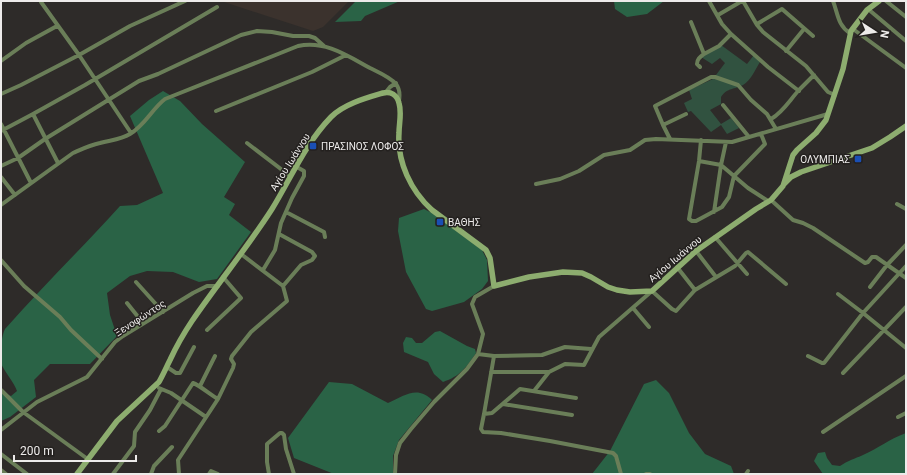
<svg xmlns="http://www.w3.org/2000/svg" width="907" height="475" font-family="Roboto,sans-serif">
  <rect width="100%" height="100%" fill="#2e2b29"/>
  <path fill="#3b322d" d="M221 1H349L323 27 313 31Z"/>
  <path fill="#315240" d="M721 45 747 64 754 55 760 62C755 70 751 80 743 85 734 90 728 87 721 97V104L710 110 721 124 731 118 739 128 727 134 721 125 711 132 691 111 688 112 684 103 692 99 689 90 713 79 725 63 720 58 712 64 701 57Z"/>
  <path fill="#2a6346" d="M356 1H400L365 16 361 21 335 22Z
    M614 1H664L647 14 627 17 615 9Z
    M163 91 180 101 202 124 245 162 224 197 235 204 229 215 251 232 217 279 199 282 173 272 147 271 130 276 107 293 110 315 117 336 90 364H50L34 380 36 397 10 417 1 421V391L11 396 17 391C14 382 3 370 1 363 0 354 1 337 5 329 42 287 82 248 120 206L137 205 163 193 130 116 149 100Z
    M424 209 432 213 482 250 487 260 488 281 482 289 464 302 432 311 426 309 406 272 398 231 399 218Z
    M440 331 467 346 475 349 476 353C466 368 460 376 443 382L434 374 428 362 404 352 403 343 406 337 412 338 416 343H422L435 332Z
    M656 380 669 393 689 433 705 454 731 466 734 474H592L610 451 644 384Z
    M329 382 352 384 388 403C404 396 417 385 432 400L399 440 393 456V474H334L294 458 288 438Z
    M906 433V474H823L814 461 818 453 825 452 827 458 832 465 840 466C849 460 854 459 863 455 879 448 889 439 906 433Z"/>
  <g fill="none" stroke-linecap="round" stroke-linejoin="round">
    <path stroke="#6a7e58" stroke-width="4" d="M709 1 722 24 731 34 768 67 799 91
      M743 1 757 25 763 32 806 66 828 92 835 95
      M833 1C838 14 838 26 850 33
      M886 1 906 17
      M41 2 79 55 131 133
      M868 9 906 41
      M718 15 742 1
      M691 22 704 54 719 46 731 34
      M757 24 782 9 813 36
      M853 29 906 68
      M786 51 804 29
      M1 61 26 43 57 26
      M700 67 697 64C697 59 700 57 704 54
      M386 92 390 87 396 83
      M1 94 21 85 79 55 130 26 185 1
      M723 105 749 137
      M216 111 312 72 346 55
      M686 114 663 125 655 106 711 77H715L738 85 751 100 767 114 776 129
      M771 119C783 112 789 101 799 90 804 85 809 80 814 75
      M1 124 31 183
      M663 125 670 139
      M1 131 33 114
      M701 140 699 161 689 219 692 221H696L722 207 729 197 734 176 765 144 761 134
      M247 143 290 176
      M699 161 721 165 748 188 768 201
      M58 163 33 114 85 85 217 7
      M1 166 18 158 45 139 139 81 158 74 241 35 257 31 272 32 293 36H309L315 38 324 46
      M1 177 15 195
      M536 184 560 179 579 171 604 155 630 150 645 140 656 139 732 142 828 114
      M771 200 793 220 803 223 813 228 865 263 868 262 872 257H876L906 278
      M897 204 906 209
      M1 205 73 153C82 149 90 145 100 143 110 140 120 140 130 134 145 125 152 109 165 99L298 46C325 40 348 56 370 68 378 72 390 77 396 84 400 89 400 95 399 101
      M286 212 324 232 325 237
      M714 212 721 165 726 142
      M279 234 312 252 315 256 312 260 301 265 283 286
      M715 237 747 274
      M696 251 716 277
      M1 260 24 286 60 317 71 330 102 359
      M677 267 695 290
      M263 270 275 250 281 223 292 198 304 176V171L295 166
      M136 282 163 312
      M870 287 887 265 906 245
      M838 294 863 313 906 348
      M127 303 143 323
      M633 308 649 327
      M207 330 241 298 223 277
      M478 354 494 356 542 355 565 347 591 349
      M494 356 484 414 481 429 483 432 501 433 550 441 613 453 616 456 621 474
      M808 356 822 363H824L863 313 906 266
      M167 367 176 373H180L194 347
      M491 372H549
      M843 373 906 307
      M200 386 215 356
      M159 388 171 393 206 417
      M1 390 23 412 89 460
      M534 391 549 372 565 364 584 365 599 337 652 291 672 309 676 311 695 290 735 266 746 253 748 252 786 284
      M503 404 572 415
      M484 414 492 413 520 389 576 398
      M898 417 906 413
      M1 430 37 402 87 377 115 342 123 336 193 293 207 286H218
      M159 431 165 426 193 383C199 385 211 395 218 399
      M823 432 906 376
      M1 454 27 474
      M1 470 6 474
      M113 474 134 446 135 432 150 410 161 389
      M151 474 154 466 172 447
      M179 474 178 460 218 399 233 368 234 364 231 359 232 356 251 332 287 301 283 286 241 254
      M209 474 211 471 218 474
      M269 474 267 462V444L280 433H282L284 435 286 449 294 474
      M395 474 396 455 400 443 411 429 434 402 467 369 478 354 483 334 472 304 475 297 494 286
      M646 474H650
      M746 474 748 471"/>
    <path stroke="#8dad6f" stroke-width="5.5" d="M784 184 791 177 801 172 872 148 890 137 906 126
      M77 474 117 421 159 382C163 375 166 368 170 360 176 347 184 333 192 321 218 283 247 248 272 209 291 178 305 144 331 117 344 104 366 98 383 93 391 91 397 95 399 103 402 113 399 123 399 133 397 162 411 191 432 210L486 250 490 258 494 286 529 277 563 272 582 273 591 277 608 287 617 290 630 292 652 291 696 251 756 209 771 200 783 186 793 155 797 150 816 133 826 120 843 69 851 31 867 10 879 1"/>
  </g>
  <g fill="#1a4fb4" stroke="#24211f" stroke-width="1.5">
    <rect x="309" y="142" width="8" height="8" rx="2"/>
    <rect x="854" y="155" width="8" height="8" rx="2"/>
    <rect x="436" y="218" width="8" height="8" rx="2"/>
  </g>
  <g text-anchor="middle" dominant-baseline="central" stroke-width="3" stroke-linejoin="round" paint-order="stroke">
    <g font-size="10" fill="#edebea" stroke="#24211f" text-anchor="start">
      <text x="321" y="146">ΠΡΑΣΙΝΟΣ ΛΟΦΟΣ</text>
      <text x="850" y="159" text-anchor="end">ΟΛΥΜΠΙΑΣ</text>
      <text x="448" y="222">ΒΑΘΗΣ</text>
    </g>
    <g font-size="10" fill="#edebea" stroke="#24211f">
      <text transform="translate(290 162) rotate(-58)">Αγίου Ιωάννου</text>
      <text transform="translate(675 259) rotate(-40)">Αγίου Ιωάννου</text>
      <text transform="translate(140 318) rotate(-33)">Ξενοφώντος</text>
    </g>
  </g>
  <rect width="907" height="475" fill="none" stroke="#edebea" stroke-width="4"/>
  <g transform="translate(875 32) rotate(102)" stroke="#24211f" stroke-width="3" paint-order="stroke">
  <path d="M0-3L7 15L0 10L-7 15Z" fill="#edebea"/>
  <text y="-6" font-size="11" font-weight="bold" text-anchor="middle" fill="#edebea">N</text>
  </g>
  <path d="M14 455v6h122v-6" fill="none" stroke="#edebea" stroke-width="2"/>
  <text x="20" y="455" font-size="12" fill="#edebea" stroke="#24211f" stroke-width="3" paint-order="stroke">200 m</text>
</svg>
